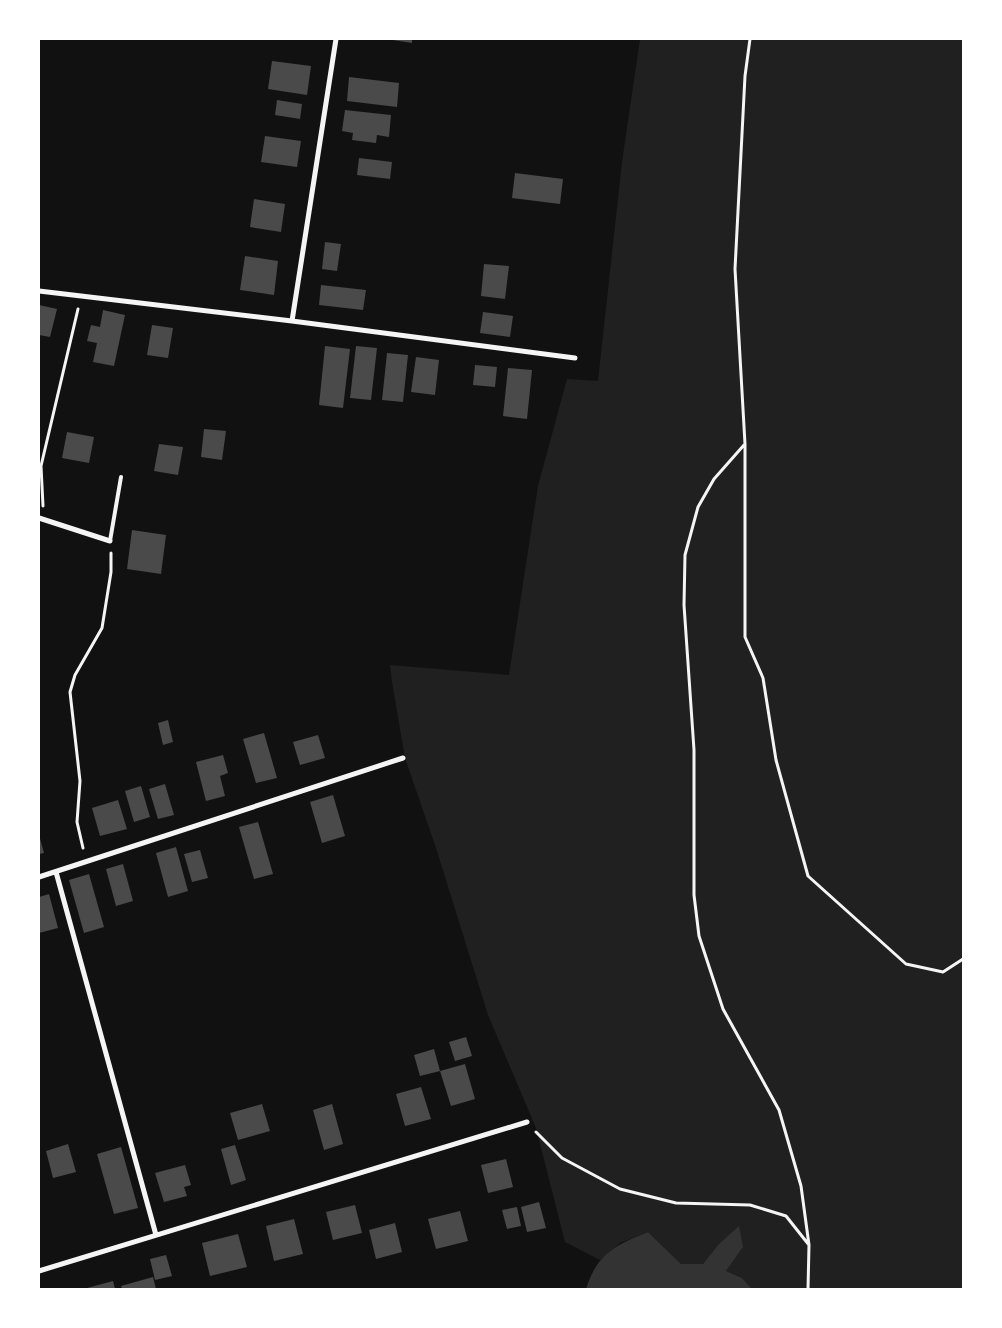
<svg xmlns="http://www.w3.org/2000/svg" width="1002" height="1328" font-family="Overpass,sans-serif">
  <rect width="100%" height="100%" fill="#111"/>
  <path fill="#202020" d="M640 39H963V1289H752L742 1278 726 1271 743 1247 718 1245 703 1264H681L648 1232 620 1243 600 1260 565 1242 536 1128 488 1015 436 848 405 758 392 682 390 665 509 675 538 486 567 379 598 381 622 162Z"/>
  <path fill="#333" d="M739 1226 743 1247 726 1271 742 1278 752 1289H586C597 1254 615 1245 648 1232L681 1264H703L718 1245Z"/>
  <path fill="#4a4a4a" d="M386 39H412V43Z
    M272 61 311 66 307 95 268 89Z
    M349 77 399 83 397 107 347 101Z
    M277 100 302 104 300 119 275 115Z
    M345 110 391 115 389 137 377 135 376 143 352 140 353 133 342 131Z
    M265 136 301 141 297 167 261 162Z
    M359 158 392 162 390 179 357 175Z
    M515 173 563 179 560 204 512 198Z
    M254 199 285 204 281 232 250 227Z
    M325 242 341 244 337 271 322 269Z
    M245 256 278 261 274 295 240 290Z
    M484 264 509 266 505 299 481 296Z
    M321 285 366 290 363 310 319 305Z
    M39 305 57 309 50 337 39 335Z
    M103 310 125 315 114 366 93 362 97 343 87 341 91 325 100 327Z
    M483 312 513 316 510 337 480 333Z
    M152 325 173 328 168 358 147 355Z
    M325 346 350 349 343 408 319 405Z
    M356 346 377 348 371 400 350 398Z
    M387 353 408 355 403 402 382 400Z
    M416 357 439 360 435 395 411 392Z
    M475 365 497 367 495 387 473 385Z
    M508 368 532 370 527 419 503 416Z
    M204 429 226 431 222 460 201 457Z
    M67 432 94 437 89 463 62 458Z
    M159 444 183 447 178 475 154 471Z
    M132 530 166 535 161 574 127 569Z
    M168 720 173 742 163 745 158 723Z
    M264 733 277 778 256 783 243 739Z
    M318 735 325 758 300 765 293 742Z
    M223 755 228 773 220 776 225 796 206 801 196 762Z
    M165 784 174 815 158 819 149 789Z
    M141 786 150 817 134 822 125 791Z
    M333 795 345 836 322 843 310 802Z
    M118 800 127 829 100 836 92 808Z
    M258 822 273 874 254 879 239 827Z
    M39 835 44 853 39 854Z
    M176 847 188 891 168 897 156 853Z
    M200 850 208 878 192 882 184 854Z
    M123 864 133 901 116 906 106 869Z
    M89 874 104 927 84 933 69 880Z
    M49 894 58 928 39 933V897Z
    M466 1037 472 1056 455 1061 449 1042Z
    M434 1049 440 1071 465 1064 475 1099 451 1106 440 1071 420 1076 414 1055Z
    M421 1087 431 1119 405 1126 396 1094Z
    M262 1104 270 1131 238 1140 230 1113Z
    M332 1104 343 1144 324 1150 313 1110Z
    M68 1144 76 1172 53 1178 46 1151Z
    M235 1145 246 1180 231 1185 221 1149Z
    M121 1147 138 1208 114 1214 97 1154Z
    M506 1159 513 1187 488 1193 481 1165Z
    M185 1165 191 1185 184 1187 187 1196 164 1202 155 1173Z
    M539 1202 546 1228 527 1232 521 1207Z
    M355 1205 362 1233 333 1240 326 1212Z
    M517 1207 521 1226 507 1229 502 1210Z
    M460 1211 468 1241 436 1249 428 1219Z
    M294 1219 303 1254 274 1261 266 1226Z
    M395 1223 402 1252 376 1259 369 1230Z
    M238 1234 247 1267 210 1276 202 1243Z
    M166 1255 172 1276 155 1280 150 1259Z
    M153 1277 156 1289H122L121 1286Z
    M113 1281 115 1289H87V1288Z"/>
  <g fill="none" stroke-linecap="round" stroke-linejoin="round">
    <path stroke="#f5f5f5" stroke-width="3" d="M750 39 745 76 735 269 745 444V637L763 678 776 760 808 876 906 964 943 972 963 959
      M744 445 714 479 698 507 685 555 684 605 694 750V895L699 936 723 1009 779 1110 801 1186 809 1245 808 1289
      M43 506 41 466 78 309
      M83 848 77 822 80 781 70 692 75 675 102 628 111 572V553
      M536 1132 562 1158 620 1189 676 1203 750 1205 786 1216 809 1245"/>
    <path stroke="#f5f5f5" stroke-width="4" d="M110 541 121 477"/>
    <path stroke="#f5f5f5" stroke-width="5" d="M39 291 292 321 575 358
      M292 321 336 39
      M39 518 110 541
      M56 872 156 1235
      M39 877 403 758
      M39 1271 527 1122"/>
  </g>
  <rect width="1002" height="1328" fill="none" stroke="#ffffff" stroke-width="80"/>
</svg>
